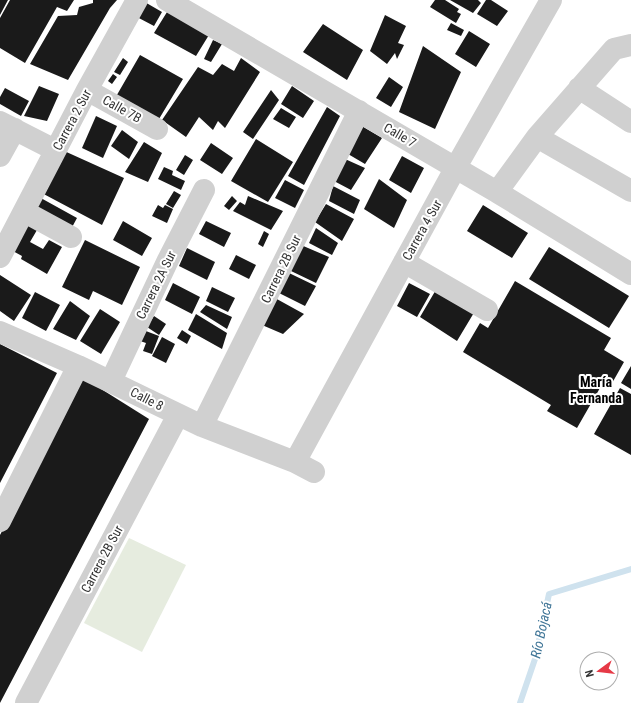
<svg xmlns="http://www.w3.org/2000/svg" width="631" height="703" font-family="'Roboto Condensed',sans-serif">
  <rect width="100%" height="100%" fill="#fff"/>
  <path fill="#e6ecdf" d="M129 538 186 565 142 652 84 623Z"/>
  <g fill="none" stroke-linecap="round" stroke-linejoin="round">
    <path stroke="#cfe2ee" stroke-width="6" d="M520 703 535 659 549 594 631 569"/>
  </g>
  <path fill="#1a1a1a" d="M0 0H8L0 15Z
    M10 0H74L67 11 57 7 25 63 0 48V18Z
    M93 0H117L110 8 68 80 30 64 58 16 77 15 79 7 93 3Z
    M435 0H445L459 9 457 12 461 14 456 23 430 7Z
    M450 0H478L481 3 473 13Z
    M486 0H491L508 11 497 26 477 14Z
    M143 1 162 12 154 26 135 16Z
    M172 4 212 30 196 56 154 33Z
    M385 15 406 26 398 43 404 45 397 59 395 53 387 64 370 51Z
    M451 23 464 30 461 36 447 30Z
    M323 24 363 50 347 80 303 52Z
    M469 31 490 44 476 67 455 54Z
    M213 40 222 44 211 62 204 59Z
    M423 46 461 72 435 129 399 112Z
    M140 55 183 79 156 124 114 100Z
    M123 58 128 62 120 75 114 72Z
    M241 58 260 72 225 128 218 121 213 130 199 117 186 137 162 120 198 67 213 75 222 64 234 71Z
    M113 74 117 77 112 84 108 81Z
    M389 77 403 87 391 107 376 98Z
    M39 86 59 94 47 121 24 116Z
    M292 86 314 101 303 118 281 104Z
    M5 88 29 101 21 116 0 104V97Z
    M271 90 279 100 253 139 243 132Z
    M327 107 340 116 304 185 288 176Z
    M281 108 296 117 289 128 273 119Z
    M96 116 117 126 103 158 82 148Z
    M360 125 382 138 365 164 348 154Z
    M122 130 138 142 129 159 111 146Z
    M256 139 293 162 268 202 231 181Z
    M144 142 162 153 148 182 125 172Z
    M211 143 233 158 222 174 200 160Z
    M62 150 124 178 102 225 38 191Z
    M185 155 193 160 184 175 176 170Z
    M402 156 424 168 411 193 389 180Z
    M345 159 365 168 351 190 334 181Z
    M164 167 173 171 172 175 185 181 181 190 158 179Z
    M379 179 407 200 394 228 364 209Z
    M285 180 304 190 295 208 275 198Z
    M333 186 360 200 354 214 329 201Z
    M174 191 181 195 173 208 166 204Z
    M232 196 237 201 229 210 224 206Z
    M248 196 283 211 271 230 233 211 240 202 245 205Z
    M39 197 77 218 70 231 32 210Z
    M326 204 354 219 342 241 315 222Z
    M158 205 163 208 165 205 173 209 167 223 152 216Z
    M483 205 528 233 512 258 467 231Z
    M123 221 152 238 142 256 113 240Z
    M206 221 231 233 224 247 199 234Z
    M25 223 37 230 30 242 43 249 49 240 62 247 47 274 21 259 22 256 11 250Z
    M316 228 338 243 332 255 309 243Z
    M264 231 269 234 263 247 258 244Z
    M85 240 140 267 122 305 93 291 89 300 62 287Z
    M301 245 329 257 316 283 291 271Z
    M549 247 629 296 609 328 529 279Z
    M187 248 215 262 207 280 179 266Z
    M236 255 256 265 249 279 229 269Z
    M289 273 316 286 305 306 279 293Z
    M0 275 31 295 14 321 0 311Z
    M515 281 611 338 604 350 624 362 611 385 604 381 577 428 547 411 551 405 463 352 480 323 488 328Z
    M173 283 200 297 192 314 165 300Z
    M409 283 430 294 417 317 397 306Z
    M212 287 235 298 228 312 206 301Z
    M437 288 475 311 457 341 420 317Z
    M35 292 60 305 46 331 22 318Z
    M275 298 304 314 283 334 262 325Z
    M70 301 90 316 76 340 53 329Z
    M206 305 232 317 227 329 200 312Z
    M100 309 120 322 101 354 80 341Z
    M196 314 227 333 222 349 188 330Z
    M154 316 166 324 159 335 147 327Z
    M138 328 159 336 152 354 143 351 146 343 134 339Z
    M182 330 191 336 187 344 177 338Z
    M162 337 175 344 166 363 152 356Z
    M0 344 57 373 0 483Z
    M631 366V389L621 383Z
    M82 379 98 387 149 419 0 703V535Z
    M620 388 631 394V455L594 434Z"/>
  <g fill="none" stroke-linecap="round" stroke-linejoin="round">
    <path stroke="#d0d0d0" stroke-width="22" d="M167 0 497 192 631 274
      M579 88 631 122
      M87 90 157 129
      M0 122 55 150
      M537 137 614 49 631 45
      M0 156 15 129
      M497 192 537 137 631 191
      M25 212 71 237
      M0 257 87 90 137 0
      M404 262 487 310
      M0 332 78 366 202 426 295 462 314 472
      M111 381 168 260 204 190
      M202 426 359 111
      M295 462 456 167 551 0
      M0 521 78 366
      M26 703 178 415"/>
  </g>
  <g text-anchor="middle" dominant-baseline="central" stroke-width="4" stroke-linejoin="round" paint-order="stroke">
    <g font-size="13" fill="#333" stroke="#fff">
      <text transform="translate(122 109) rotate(29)">Calle 7B</text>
      <text transform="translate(72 120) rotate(-62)">Carrera 2 Sur</text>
      <text transform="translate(400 135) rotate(30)">Calle 7</text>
      <text transform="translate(422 230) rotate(-61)">Carrera 4 Sur</text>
      <text transform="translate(281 269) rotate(-64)">Carrera 2B Sur</text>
      <text transform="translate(156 285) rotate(-64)">Carrera 2A Sur</text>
      <text transform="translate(147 399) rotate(27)">Calle 8</text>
      <text transform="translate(102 559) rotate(-62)">Carrera 2B Sur</text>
    </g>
    <g font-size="14" font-weight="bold" fill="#000" stroke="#fff">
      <text x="596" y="382">María<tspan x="596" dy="16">Fernanda</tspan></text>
    </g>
    <g font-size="14" font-style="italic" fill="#3f7597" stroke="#fff">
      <text transform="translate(541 630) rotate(-78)">Río Bojacá</text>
    </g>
  </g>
  <g transform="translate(599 671) rotate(255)"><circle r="19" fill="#ffffff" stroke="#adadad"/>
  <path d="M0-3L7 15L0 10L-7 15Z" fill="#e63946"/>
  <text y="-6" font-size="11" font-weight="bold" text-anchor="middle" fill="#333333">N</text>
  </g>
</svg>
